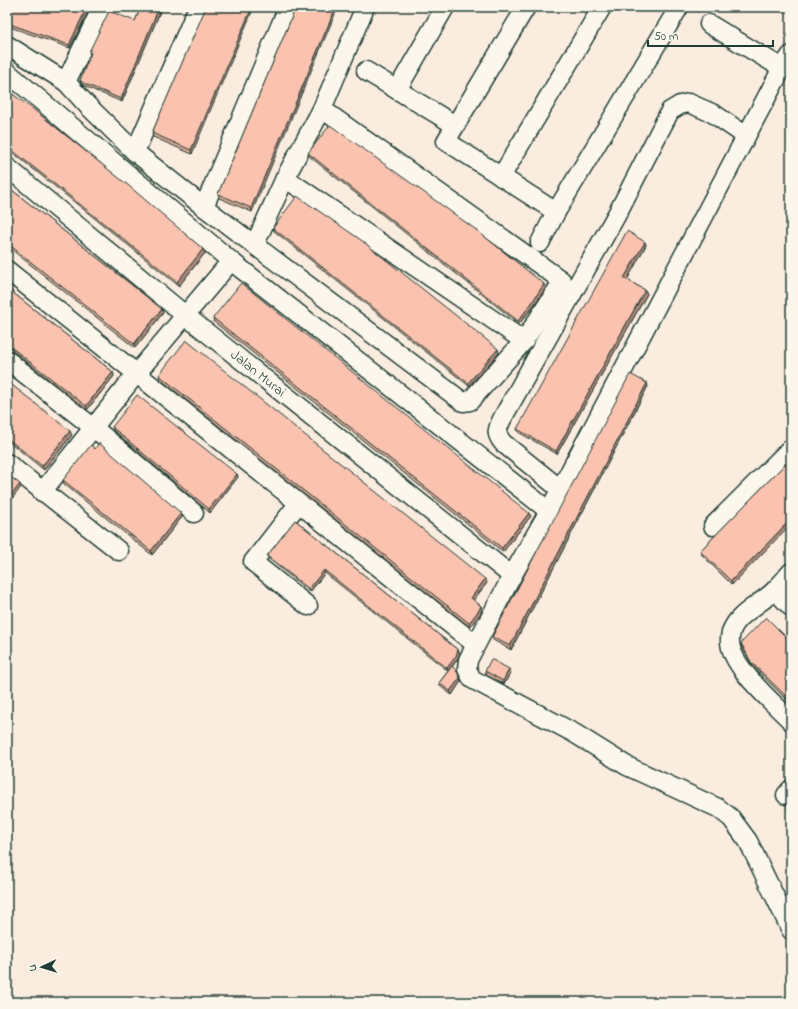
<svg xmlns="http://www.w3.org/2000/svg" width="798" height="1009" font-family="'Indie Flower',sans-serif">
  <rect width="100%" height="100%" fill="#fbece0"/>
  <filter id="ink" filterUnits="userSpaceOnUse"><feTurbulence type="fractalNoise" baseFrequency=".025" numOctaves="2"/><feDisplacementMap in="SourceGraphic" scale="8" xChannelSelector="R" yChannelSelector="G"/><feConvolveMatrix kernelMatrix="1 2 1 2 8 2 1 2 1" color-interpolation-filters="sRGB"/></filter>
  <g filter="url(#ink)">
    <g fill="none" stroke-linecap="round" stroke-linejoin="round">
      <defs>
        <g id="minor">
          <path d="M102 7 66 82 87 105 135 152 204 207 463 402 470 401 524 341 560 285 561 280 322 109"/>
          <path d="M526 7 446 141 556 212"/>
          <path d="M709 24 782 68"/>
          <path d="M7 45 66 82"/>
          <path d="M791 55 782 68 549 511 512 576 468 660 467 669 472 679 574 733 627 766 718 808 731 818 748 841 791 930"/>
          <path d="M366 71 455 125"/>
          <path d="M7 72 231 261 549 511"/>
          <path d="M397 90 445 7"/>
          <path d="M135 152 198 7"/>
          <path id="s1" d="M7 167 186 316 512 576"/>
          <path d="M501 177 602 7"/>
          <path d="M285 178 524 341"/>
          <path d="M204 207 288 7"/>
          <path d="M540 243 556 212 679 7"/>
          <path d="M255 244 285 178 322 109 365 7"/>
          <path d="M7 270 475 644"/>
          <path d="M7 360 94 428 194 513"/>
          <path d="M7 463 119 551"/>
          <path d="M560 489 503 443C495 433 497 430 502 419L617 214 670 111 680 105 689 103 714 114 746 136"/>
          <path d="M42 492 136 374 231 261"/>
          <path d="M298 504 253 562 308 606"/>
          <path d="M713 526 791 448"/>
          <path d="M791 572C786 578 781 584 775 590 764 601 749 608 739 619 734 624 730 632 730 639 728 665 774 703 791 721"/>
          <path d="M775 590 791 607"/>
          <path d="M786 795 791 789"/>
        </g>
      </defs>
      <use href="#minor" stroke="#1f3d34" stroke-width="21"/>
      <use href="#minor" stroke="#fbf7ec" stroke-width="18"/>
    </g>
    <path fill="#d7a796" stroke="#1f3d34" d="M10 7H90V8L70 48 7 26V15Z
      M141 7H162L122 102 84 86 81 83 80 80 90 55 89 52 135 21Z
      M296 7 252 212 219 198 218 194Z
      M206 8 192 154 153 137 152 133Z
      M7 90 203 249 205 253 179 286 7 148Z
      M308 153 544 284 546 288 532 308 519 324 309 156Z
      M7 186 162 309 163 313 135 348 7 246Z
      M273 228 499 353 469 386 274 231Z
      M645 242 646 245 627 280 645 290 647 294 557 454 518 432 517 429Z
      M7 288 113 372 114 376 87 410 7 346Z
      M213 318 531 516 503 552 214 322Z
      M159 375 487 583 473 600 481 606 482 610 481 613 470 627 160 379Z
      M7 381 72 435 44 470 7 440Z
      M648 386 511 650 493 640 492 637Z
      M112 427 237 474 238 477 210 513 113 430Z
      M791 458 732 585 702 555 700 551Z
      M63 480 182 517 152 555 64 484Z
      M295 520 458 650 460 653 457 660 452 667 460 678 461 681 452 695 441 687 439 683 448 671 325 573 310 592 269 559 267 556Z
      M791 642V704L752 665 742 647 741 643Z
      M485 671 511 672 504 684 486 675Z
      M791 803V813L788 810 787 807Z"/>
    <path fill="#af887a" stroke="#1f3d34" d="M87 7H90V8L70 48 69 45Z
      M159 7H162L122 102 121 99Z
      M252 7H254L192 154 191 150Z
      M336 7H338L252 212 251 208Z
      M645 242 646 245 626 282 624 278Z
      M203 249 205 253 179 286 177 282Z
      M544 284 546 288 532 308 519 324 518 321Z
      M645 290 647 294 557 454 556 451Z
      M162 309 163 313 135 348 134 344Z
      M498 349 499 353 469 386 468 383Z
      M113 372 114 376 87 410 86 406Z
      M647 383 648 386 511 650 510 646Z
      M70 431 72 435 44 470 42 466Z
      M237 474 238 477 210 513 209 509Z
      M20 484 21 487 9 503 8 499Z
      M181 513 182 517 152 555 151 551Z
      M529 513 531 516 503 552 502 548Z
      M791 519V524L732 585 731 581Z
      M324 570 325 573 310 592 309 589Z
      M485 579 487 583 472 602 471 598Z
      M481 606 482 610 481 613 470 627 469 623Z
      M458 650 460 653 457 660 448 671 447 668Z
      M509 669 511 672 504 684 503 681Z
      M460 678 461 681 452 695 450 691Z"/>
    <path fill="#fac2af" stroke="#1f3d34" d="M10 7H87L69 45 7 23V15Z
      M141 7H159L121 99 83 83 80 80 91 53 89 52 109 11 135 21Z
      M206 7H252L191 150 152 133Z
      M296 7H336L251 208 218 194Z
      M7 90 33 109 129 186 203 249 177 282 7 146Z
      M330 125 475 229 544 284 531 304 518 321 308 153Z
      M7 186 162 309 134 344 7 243Z
      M297 196 361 240 498 349 468 383 273 228Z
      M627 231 645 242 624 278 645 290 556 451 517 429Z
      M241 283 529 513 502 548 213 318Z
      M7 288 113 372 86 406 7 344Z
      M186 340 485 579 471 598 481 606 479 610 469 623 159 375Z
      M630 374 647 383 510 646 492 637Z
      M7 381 70 431 42 466 7 438Z
      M137 395 237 474 209 509 112 427Z
      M99 443 181 513 151 551 63 480 91 445 95 449Z
      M791 458V519L731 581 700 551Z
      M7 474 20 484 8 499 7 498Z
      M295 520 458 650 456 656 447 668 324 570 309 589 267 556Z
      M766 617 791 642V701L751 662 741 643Z
      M491 659 509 669 503 681 485 671Z
      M452 666 456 670 460 678 450 691 439 683Z
      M791 803V811L787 807Z"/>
  </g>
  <g text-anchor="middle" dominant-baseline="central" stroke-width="4" stroke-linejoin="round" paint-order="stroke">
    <g font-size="14" fill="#1f3d34" stroke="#fbf7ec">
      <text stroke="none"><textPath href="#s1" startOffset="325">Jalan Murai</textPath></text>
    </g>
  </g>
  <rect width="798" height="1009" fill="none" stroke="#fbf7ec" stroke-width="24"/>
  <rect x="12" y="12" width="774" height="985" fill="none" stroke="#1f3d34" stroke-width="1.5" filter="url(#ink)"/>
  <g transform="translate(42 967) rotate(266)" stroke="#fbf7ec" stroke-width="3" paint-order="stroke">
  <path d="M0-3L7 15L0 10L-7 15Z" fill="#1f3d34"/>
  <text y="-6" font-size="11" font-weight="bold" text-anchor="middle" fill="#1f3d34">U</text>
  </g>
  <path d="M648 40v6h125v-6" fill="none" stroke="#1f3d34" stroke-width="2"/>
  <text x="654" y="40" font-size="12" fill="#1f3d34" stroke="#fbf7ec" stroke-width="3" paint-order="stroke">50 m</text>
</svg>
